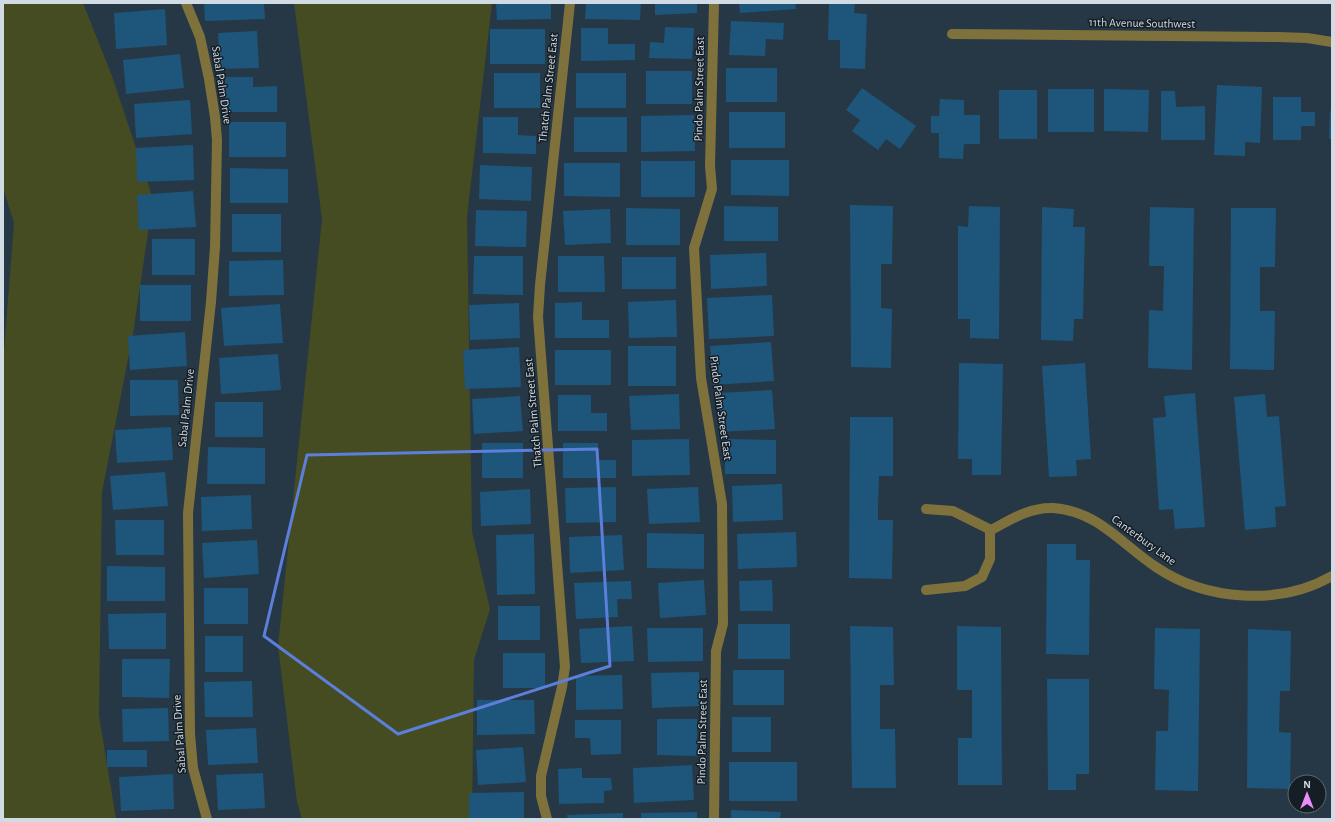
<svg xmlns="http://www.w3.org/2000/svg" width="1335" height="822" font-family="'Alegreya Sans',sans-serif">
  <rect width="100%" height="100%" fill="#263846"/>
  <path fill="#454c21" d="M3 3H83L112 76 153 199 133 334 102 492 99 716 116 819H4L3 364 14 223 3 188Z
    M294 3H492L467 217 472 531 490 609 474 660 472 819H302L297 802 278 646 322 219Z"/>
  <path fill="#1e557a" d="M204 3H264L265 19 205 21Z
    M496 3H551V19L497 20Z
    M586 3H641L640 20 585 19Z
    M655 3H697V13L655 15Z
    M739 3H795L796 9 740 13Z
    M829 3H855L854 13 867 14 865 69 840 68V40H828Z
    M165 9 167 45 116 49 114 13Z
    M731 21 784 23 783 40 766 39 765 56 729 55Z
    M665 27 694 28 692 59 649 58 650 42 664 43Z
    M581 28H608V44H635V60L581 61Z
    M490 29H545V64H490Z
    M257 31 259 68 220 69 218 33Z
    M180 54 184 88 126 94 123 60Z
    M726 68H777V102H726Z
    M646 71H692V104H646Z
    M494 73H540V108H494Z
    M576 73H626V108H576Z
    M225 77H253V87L277 86V112H225Z
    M1217 85 1262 87 1260 143 1245 142V156L1214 155Z
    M862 88 916 126 900 149 886 139 878 150 852 131 860 120 846 110Z
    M1048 89H1094V132H1048Z
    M1104 89 1149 90 1148 132 1104 131Z
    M999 90H1037V139H999Z
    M1161 91H1175L1176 107 1205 106V140H1161Z
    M1273 97H1301V112H1315V126H1301V140H1273Z
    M940 99 964 100V115H980V144H964L963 159 939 158V133H931V116H939Z
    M190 100 192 134 136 138 134 104Z
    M1330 111H1332V139H1329Z
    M729 112H785V148H729Z
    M694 115 695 151 641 152V116Z
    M483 117H518V135L536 136V154L483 153Z
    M574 117H627V152H574Z
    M229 122H286V157H229Z
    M193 145 194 180 137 182 136 148Z
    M731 160H789V196L731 195Z
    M641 161H695V197H641Z
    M564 163H620V197L564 196Z
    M480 165 532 167 531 201 479 199Z
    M230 168 288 169V203H230Z
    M193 191 196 227 139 230 137 195Z
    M850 205 893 206 892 264H881V308L892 309 891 368 851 367Z
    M724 206 778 207V241H724Z
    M969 206 1000 207 999 339 970 338V319H958V226L968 227Z
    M1042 207 1074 209 1073 227H1085L1083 319H1074L1073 341 1041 340Z
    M1150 207 1194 208 1192 370 1148 368 1149 310 1163 311 1164 266H1149Z
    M626 208 680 209V245H626Z
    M1231 208H1276L1275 267H1260V311H1275L1274 370 1230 369Z
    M610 209 611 243 565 245 563 211Z
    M476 210 527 211 526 247 475 246Z
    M232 214H281V252H232Z
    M152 239H195V275H152Z
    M766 253 767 286 711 289 710 255Z
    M474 256H523V295L473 294Z
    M558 256H604L605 292H558Z
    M622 257H676V289H622Z
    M283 260 284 295 229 296V261Z
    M140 285H191V321H140Z
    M772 295 774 336 709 339 707 298Z
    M676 300 677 337 629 338 628 302Z
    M582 302V320H609V338H555V303Z
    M519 303 520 338 470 340 469 305Z
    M280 304 283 343 224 346 221 308Z
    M185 332 187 366 130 370 128 336Z
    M771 342 774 381 713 385 710 346Z
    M628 346H676V386H628Z
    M519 347 521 387 465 389 463 350Z
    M555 350H611V385H555Z
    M278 354 281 390 221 394 219 358Z
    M959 363 1003 364 1001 475H972V459H958Z
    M1085 363 1091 459 1076 460 1077 476 1049 477 1042 366Z
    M130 380H178L179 415 130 416Z
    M772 390 775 429 720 432 719 393Z
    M1195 393 1205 527 1175 529 1173 509 1159 510 1153 418 1166 417 1164 396Z
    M679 394 680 429 631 430 629 396Z
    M1265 394 1267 417 1279 416 1286 506 1275 507 1276 527 1245 530 1234 397Z
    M558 395H591V413H607V431H558Z
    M520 396 523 431 474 434 472 399Z
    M215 402H263V437H215Z
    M850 417H893V476H879L878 505V520H893L892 579 849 578Z
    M171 427 173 460 117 463 115 430Z
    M689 439 690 475 632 476V440Z
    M725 439 776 440V474H725Z
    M482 443H523V478H482Z
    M563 443H598V460H616V478H563Z
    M208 447 265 448V484H207Z
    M165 472 168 506 113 510 110 476Z
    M782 484 783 520 733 522 732 486Z
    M616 487V522L566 523 565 488Z
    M698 487 700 522 649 524 647 489Z
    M530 489 531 524 481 526 480 492Z
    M251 495 252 529 202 531 201 497Z
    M115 520H164V555H116Z
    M796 532 797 567 738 569 737 534Z
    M647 533 704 534V569L647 568Z
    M534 534 535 594 497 595 496 535Z
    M622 535 624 570 570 573 569 537Z
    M257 540 259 574 204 578 202 543Z
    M1047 544H1076V560H1090L1089 655 1046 654Z
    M107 566 165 567V601H107Z
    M704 580 706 615 660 618 658 583Z
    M772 580 773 611H740L739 581Z
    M631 581 632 599H617L618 617 576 619 574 583Z
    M204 588H248V624H204Z
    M498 606H540V640H498Z
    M166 613V649H109L108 614Z
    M738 624H790V659H738Z
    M632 626 634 661 581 663 579 629Z
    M850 626 893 627 894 685H880V729H895L896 788H852Z
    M957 626 1001 627 1002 785H958V738H972V690H957Z
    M647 628H703V661L648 662Z
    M1155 628 1200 629 1198 791 1155 790 1156 731H1168L1169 690 1154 689Z
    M1248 629 1291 631 1290 691H1280L1279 732 1291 733 1290 789 1247 788Z
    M205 636H243V672H205Z
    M503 653H545V688H503Z
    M122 659H170L169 698 122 697Z
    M733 670H784V705H733Z
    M699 672 700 706 652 708 651 673Z
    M622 675 623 709 576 710V676Z
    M1047 679H1089V774H1076V790H1048Z
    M252 681 253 717H205L204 682Z
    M477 700H534L535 734 477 735Z
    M168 708 169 741 123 742 122 709Z
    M732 717H771V752H732Z
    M657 719H697V756L657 755Z
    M575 720H621V754L591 755 590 738H575Z
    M256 728 258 763 208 765 206 730Z
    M523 747 526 782 478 785 476 750Z
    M107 750H147V767H107Z
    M729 762H797V801H729Z
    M692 765 694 800 634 803 633 768Z
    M582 768V778H611L612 790 604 791V803L559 804 558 769Z
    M263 773 265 808 218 810 216 775Z
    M173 774 174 809 121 811 119 777Z
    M524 792V819H469V793Z
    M731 810 781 812 780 819H731Z
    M697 812V819H641V813Z
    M623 813V819H568L567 815Z"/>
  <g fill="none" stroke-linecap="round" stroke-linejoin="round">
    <path stroke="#7f713c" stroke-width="10" d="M186 3 200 37 209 79 215 117 217 140 215 247 211 302 188 513 190 734 193 768 207 819
      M952 34 1278 37 1307 38 1332 42
      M926 509 953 511 991 530C1010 520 1030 507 1053 508 1098 511 1121 544 1156 567 1206 601 1280 606 1332 576
      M926 590 965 586 982 577 990 559V530
      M547 819 541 796V776L562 687 565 667 538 317 540 285 570 3
      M714 819 716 651 723 624 722 504 701 378 694 248 712 189 710 166 714 3"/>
  </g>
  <path fill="none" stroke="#5c7fdc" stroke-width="3" stroke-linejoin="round" d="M597 449 610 666 398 734 264 636 307 455Z"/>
  <g text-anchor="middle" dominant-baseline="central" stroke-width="3" stroke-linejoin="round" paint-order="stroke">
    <g font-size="12" fill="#d0dbe4" stroke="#161e25">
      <text transform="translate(1142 23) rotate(1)">11th Avenue Southwest</text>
      <text transform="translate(222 85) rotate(81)">Sabal Palm Drive</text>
      <text transform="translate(548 88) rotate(-84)">Thatch Palm Street East</text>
      <text transform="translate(699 89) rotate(-89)">Pindo Palm Street East</text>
      <text transform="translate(186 408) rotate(-84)">Sabal Palm Drive</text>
      <text transform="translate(721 408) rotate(82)">Pindo Palm Street East</text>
      <text transform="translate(533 413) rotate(-95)">Thatch Palm Street East</text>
      <text transform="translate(1144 540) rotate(36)">Canterbury Lane</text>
      <text transform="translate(702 732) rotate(-89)">Pindo Palm Street East</text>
      <text transform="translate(179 734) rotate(-94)">Sabal Palm Drive</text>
    </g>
  </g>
  <rect width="1335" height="822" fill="none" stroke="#d0dbe4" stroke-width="8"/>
  <g transform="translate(1307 794)"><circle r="19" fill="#161e25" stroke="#606a71"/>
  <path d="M0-3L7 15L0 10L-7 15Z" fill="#eb8dfb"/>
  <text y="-6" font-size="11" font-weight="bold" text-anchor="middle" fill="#d0dbe4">N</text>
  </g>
</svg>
